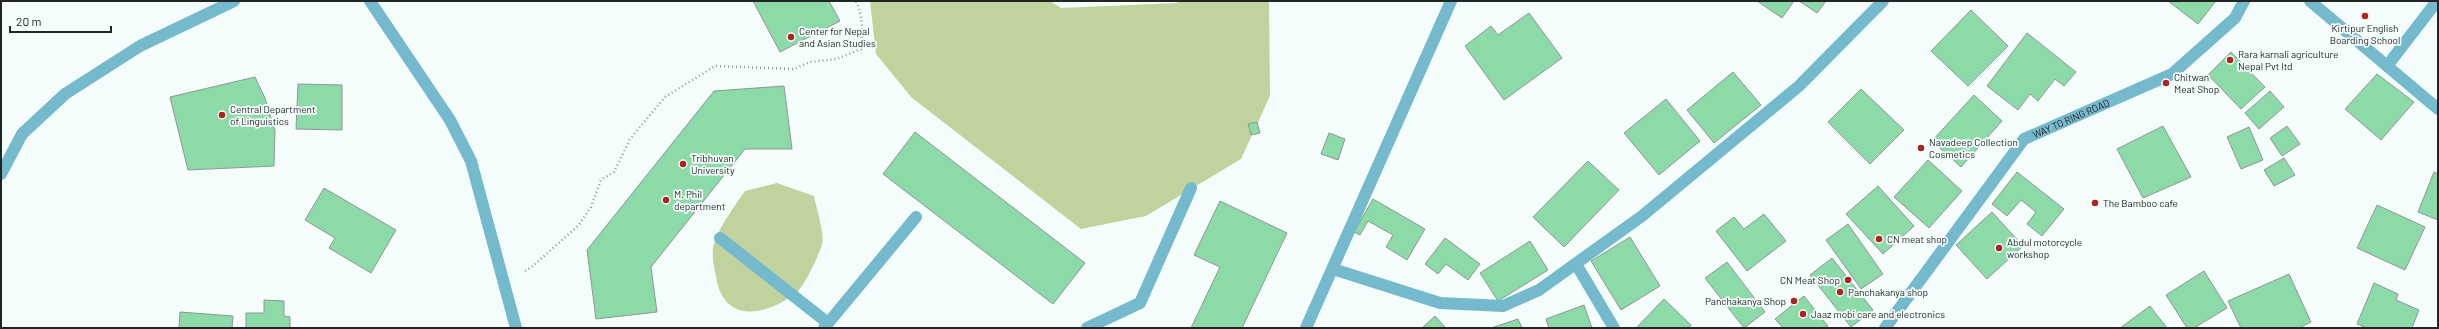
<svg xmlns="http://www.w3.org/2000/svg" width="2439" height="329" font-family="Barlow,sans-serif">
  <rect width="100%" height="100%" fill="#f4fdfb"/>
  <path fill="#c1d39c" d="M870 1H1050L1061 8 1177 3V1H1269L1270 96 1241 159 1146 216 1081 229 911 97 876 54Z
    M777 183 814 196C816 207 825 234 822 244 820 253 804 287 797 292 767 316 724 325 716 277 714 267 711 253 714 244 720 225 734 207 745 191Z"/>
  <path fill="#8cdaa7" stroke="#919793" d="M753 1H829L840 21 780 52Z
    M1757 1H1794L1782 18Z
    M1799 1H1826L1817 13Z
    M2168 1H2216L2198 24Z
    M1971 10 2008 46 1968 86 1931 51Z
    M1529 13 1562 58 1504 100 1465 46 1491 26 1498 35Z
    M2027 33 2076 72 2064 86 2055 79 2038 101 2030 94 2018 110 1987 86Z
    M2231 52 2265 87 2241 109 2208 75Z
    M1733 72 1761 105 1714 143 1687 110Z
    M2377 74 2414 102 2381 140 2345 109Z
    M255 77 265 98 275 131 274 166 188 170 170 97Z
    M298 84 342 85V130L296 129Z
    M784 86 792 149H745L651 267 657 312 596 319 587 250 714 91Z
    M1861 89 1904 130 1870 164 1828 122Z
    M2270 91 2284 107 2259 129 2245 113Z
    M1974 95 2002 121 1961 167 1932 141Z
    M1666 99 1700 141 1659 175 1624 133Z
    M1257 122 1260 133 1251 135 1248 124Z
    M2163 126 2191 177 2143 198 2117 149Z
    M2287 126 2300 144 2282 156 2270 138Z
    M2249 127 2263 160 2241 169 2227 137Z
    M915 132 1085 263 1053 304 883 174Z
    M1329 133 1345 139 1338 160 1321 154Z
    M2284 158 2295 175 2274 186 2264 170Z
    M1928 160 1962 191 1929 228 1894 197Z
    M1588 161 1619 190 1564 247 1533 217Z
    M2017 172 2064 209 2042 236 2027 224 2036 212 2021 200 2007 216 1992 204Z
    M2434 172 2438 174V220L2418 212Z
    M1878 186 1914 226 1883 254 1846 214Z
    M324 188 396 230 371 273 329 248 335 238 305 220Z
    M1373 199 1425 229 1407 260 1386 247 1393 235 1368 221 1360 235 1354 232Z
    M1220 201 1287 233 1242 328H1191L1220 267 1194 255Z
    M2377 205 2425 227 2405 270 2357 248Z
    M1992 212 2023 246 1987 279 1956 245Z
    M1764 214 1786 241 1747 271 1716 231 1734 217 1744 229Z
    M1848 224 1883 274 1861 289 1826 240Z
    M1630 237 1660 286 1621 310 1591 261Z
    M1445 238 1480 264 1468 280 1446 264 1438 274 1425 264Z
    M1530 241 1548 270 1498 301 1480 273Z
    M1832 258 1873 310 1851 327 1810 275Z
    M1727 262 1765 312 1744 328 1705 278Z
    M2204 271 2227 308 2194 328H2187L2166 295Z
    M2289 274 2311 322 2299 328H2241L2228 301Z
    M2374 283 2398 294 2396 300 2419 310 2412 328H2367L2357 324Z
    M1804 296 1828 326 1825 328H1783L1775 319Z
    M1664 299 1691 325 1689 328H1636Z
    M264 300 284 301V316L290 317V328H246V313H264Z
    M1584 305 1592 328H1549L1546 319Z
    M2150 306 2167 328H2120Z
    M180 312 233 316 232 328H179Z
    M1435 316 1446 328H1422Z
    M1518 319 1522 328H1491Z"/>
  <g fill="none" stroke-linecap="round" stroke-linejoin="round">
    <path stroke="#939998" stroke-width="2.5" stroke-dasharray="1 3" stroke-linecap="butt" d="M525 271 533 266 579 225 591 207 601 180 614 172 630 139 665 97 715 66 794 69 810 62 837 59 861 49C863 32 863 17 856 1"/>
    <g stroke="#75b9cd" stroke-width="12">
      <path d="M370 1 450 120 471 161 516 328"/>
      <path d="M2310 1 2438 109"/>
      <path d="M2387 66 2437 1"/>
      <path d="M1 174 22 134 65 94 140 46 234 1"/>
      <path d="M720 238 828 323"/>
      <path d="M1576 264 1614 328"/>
      <path d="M1333 269 1440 303 1503 306 1539 290 1642 216 1799 86 1883 1"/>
      <path d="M824 328 916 217"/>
      <path d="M1087 328 1140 303 1191 188"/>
      <path d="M1306 328 1451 1"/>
      <path id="s1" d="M1885 328 2024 139 2172 74 2235 18 2244 1"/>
    </g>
  </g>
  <g fill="#b1211f" stroke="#f4fdfb" stroke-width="1.5">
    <circle cx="2365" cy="16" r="4"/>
    <circle cx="791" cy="37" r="4"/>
    <circle cx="2230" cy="60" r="4"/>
    <circle cx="2166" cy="83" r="4"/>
    <circle cx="222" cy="115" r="4"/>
    <circle cx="1921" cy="148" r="4"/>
    <circle cx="683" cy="164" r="4"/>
    <circle cx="666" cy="200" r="4"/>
    <circle cx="2095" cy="203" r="4"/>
    <circle cx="1879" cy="239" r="4"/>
    <circle cx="1999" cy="248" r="4"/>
    <circle cx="1848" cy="280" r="4"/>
    <circle cx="1840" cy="292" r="4"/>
    <circle cx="1794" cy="301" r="4"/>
    <circle cx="1803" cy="314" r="4"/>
  </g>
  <g text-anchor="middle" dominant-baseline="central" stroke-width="3.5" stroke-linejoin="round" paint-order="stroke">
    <g font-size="10" fill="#222524" stroke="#f4fdfb" text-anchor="start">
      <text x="2365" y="28" text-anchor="middle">Kirtipur English<tspan x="2365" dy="12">Boarding School</tspan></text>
      <text x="799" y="31">Center for Nepal<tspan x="799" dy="12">and Asian Studies</tspan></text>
      <text x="2238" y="54">Rara karnali agriculture<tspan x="2238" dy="12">Nepal Pvt ltd</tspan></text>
      <text x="2174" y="77">Chitwan<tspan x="2174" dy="12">Meat Shop</tspan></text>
      <text x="230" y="109">Central Department<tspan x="230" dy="12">of Linguistics</tspan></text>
      <text x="1929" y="142">Navadeep Collection<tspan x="1929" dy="12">Cosmetics</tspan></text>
      <text x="691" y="158">Tribhuvan<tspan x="691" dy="12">University</tspan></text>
      <text x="674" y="194">M. Phil<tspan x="674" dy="12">department</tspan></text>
      <text x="2103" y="203">The Bamboo cafe</text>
      <text x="1887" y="239">CN meat shop</text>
      <text x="2007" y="242">Abdul motorcycle<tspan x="2007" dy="12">workshop</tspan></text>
      <text x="1840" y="280" text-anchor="end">CN Meat Shop</text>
      <text x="1848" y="292">Panchakanya shop</text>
      <text x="1786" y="301" text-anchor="end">Panchakanya Shop</text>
      <text x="1811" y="314">Jaaz mobi care and electronics</text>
    </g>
    <g font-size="10" fill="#222524" stroke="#f4fdfb">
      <text stroke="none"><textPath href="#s1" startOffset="286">WAY TO RING ROAD</textPath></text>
    </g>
  </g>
  <rect width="2439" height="329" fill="none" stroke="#222524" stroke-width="4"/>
  <path d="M10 26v6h101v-6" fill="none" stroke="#222524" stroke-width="2"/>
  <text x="16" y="26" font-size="12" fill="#222524" stroke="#f4fdfb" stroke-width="3" paint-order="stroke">20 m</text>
</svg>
